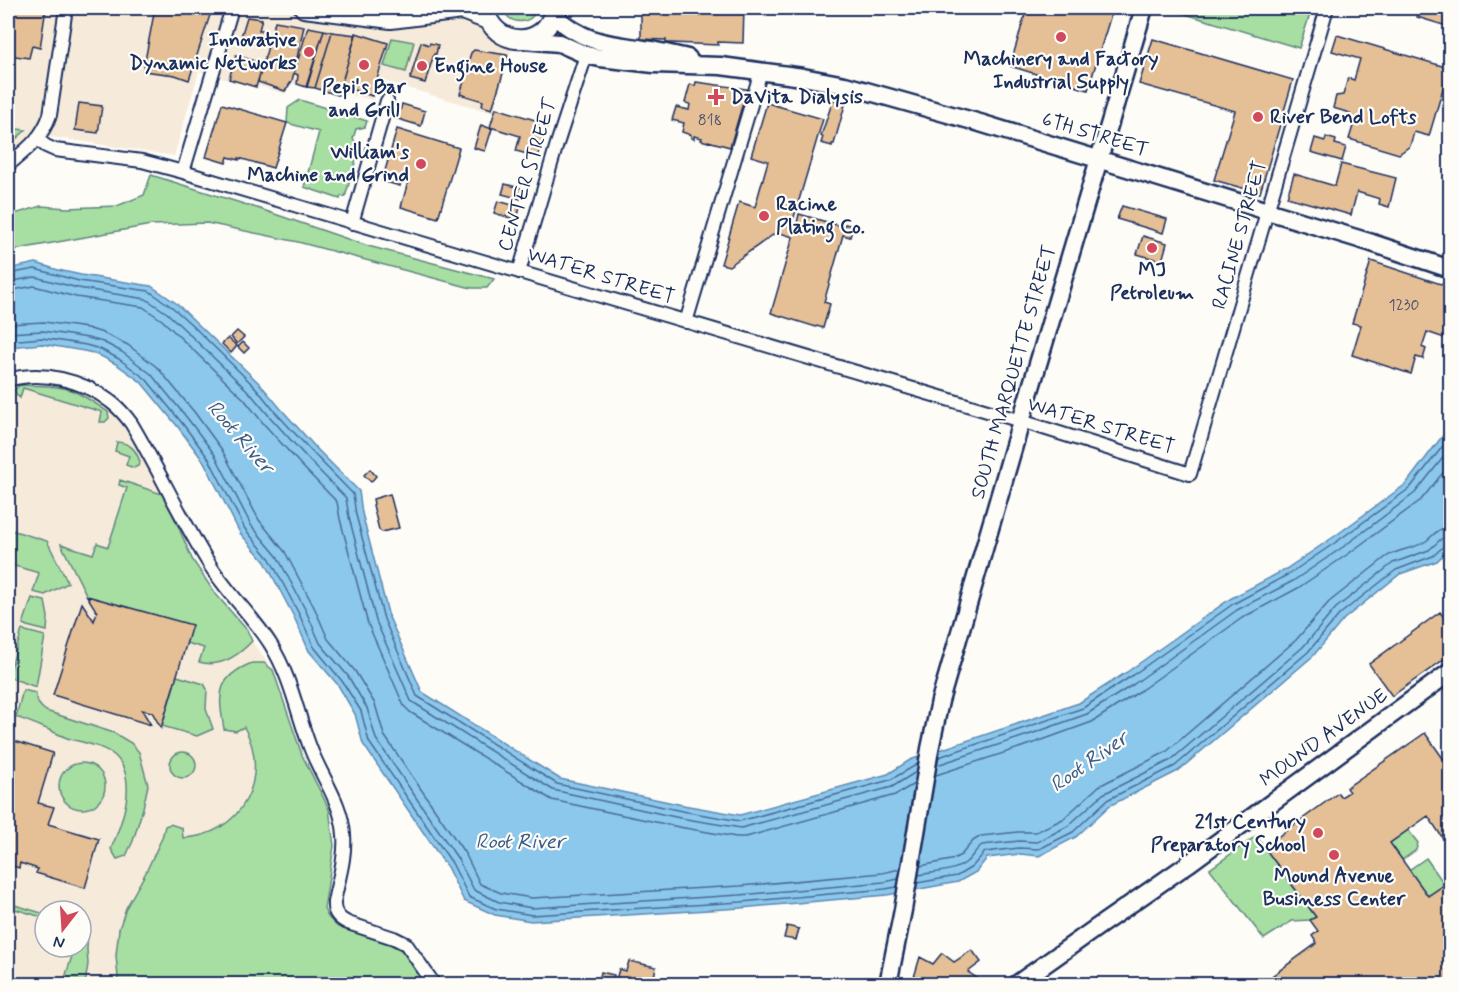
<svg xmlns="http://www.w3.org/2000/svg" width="1458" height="992" font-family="Mynerve,sans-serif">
  <rect width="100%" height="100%" fill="#fdfcf7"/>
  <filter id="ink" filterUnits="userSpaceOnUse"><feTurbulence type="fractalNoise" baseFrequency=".0167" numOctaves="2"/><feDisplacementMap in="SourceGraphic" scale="12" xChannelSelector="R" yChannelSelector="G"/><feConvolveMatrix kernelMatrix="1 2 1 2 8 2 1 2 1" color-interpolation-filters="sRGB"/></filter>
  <g filter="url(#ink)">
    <path fill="#f6eada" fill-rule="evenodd" d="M8 8H476V23L493 40 512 47 493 113 380 80 373 100 290 83 286 94 259 86 258 89 199 71 174 156 60 138 31 135 8 155Z
      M27 385 53 387 67 390 95 399 115 413 135 445 165 495 192 559 214 592 247 630 252 641 273 670 302 755 329 809 334 846 324 909 328 917 338 927 398 947 406 955 423 984H8V389ZM45 911H81V947H45Z"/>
    <path fill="#a7dea2" stroke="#618680" stroke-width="1.5" d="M502 8H538C530 26 510 26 502 8Z
      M1165 8H1312L1299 48Z
      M392 38 414 42 406 72 384 66Z
      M300 100 367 121 365 127 356 129 353 139 360 146 345 197 341 196 340 199 304 187 319 132 287 123 288 108Z
      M8 128 26 130 8 146Z
      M151 175 260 209 368 246 494 279 487 288H471L298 242 207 223 151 225 8 251V216L41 206 67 208 117 206 144 195Z
      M24 385C39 386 56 385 71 390 84 395 96 404 108 412L109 418 105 422H100L102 412 23 388 20 398 16 394 15 390 18 386Z
      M117 442C131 443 136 450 140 462L138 466 134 468 126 465 129 456 115 451Z
      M120 480 165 495 192 559 214 592 247 630 252 641C238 656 219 668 199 662L204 648 186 643 191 625 87 596 61 544 93 554 97 543 108 547 127 488 119 485Z
      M8 529 47 541 68 583 45 595 33 592 39 573 8 564Z
      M32 598 45 601 48 617 47 631 27 626 23 624Z
      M22 630 45 636 36 687 8 677Z
      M252 663H264L273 670 302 755 329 809 334 846 324 909 328 917 338 927 398 947 406 955 423 984H116L118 978 116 955 119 929 126 908 145 874 162 838 165 826 170 824 182 828 183 838C241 836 272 777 244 727L236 731 224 729C218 695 216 677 252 663Z
      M177 676 204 684 207 689 206 709 213 729 197 736 162 726Z
      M23 690 36 693C35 701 39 706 46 711L114 733 131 743 139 752 148 785 143 808 133 841 126 856 117 859 111 849C122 823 139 779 115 756 102 745 83 743 67 738 59 735 50 730 42 727 33 723 24 720 16 717Z
      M170 765a13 13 0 1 1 26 0a13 13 0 1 1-26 0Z
      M59 786a23 23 0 1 1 46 0a23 23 0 1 1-46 0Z
      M1408 830 1418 843 1416 850 1402 860 1390 843Z
      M1256 836 1316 917 1310 920 1292 921 1264 939 1210 869Z
      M1426 858 1445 885 1428 896 1409 870Z
      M8 903 45 914V918L8 907Z
      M82 925H85L88 927 87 950 88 964 85 984H63L75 947H81Z"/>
    <path fill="#8cc7ec" stroke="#5f8ab3" stroke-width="1.5" d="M36 263 58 270 81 275 151 286 176 303 260 384 281 409 318 450 359 491 362 513 389 617 422 692 560 779 683 805 740 815 888 774 910 760 1079 703 1127 672 1230 599 1286 569 1335 536 1406 484 1450 426V548L1437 561 1400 574 1344 619 1313 656 1178 771 1109 806 1076 837 1039 856 1020 854 987 858 976 872 958 882 887 895 741 908 531 921 495 915 464 901 447 867 363 744 355 714 338 685 309 651 294 617 265 562 240 533 204 462 178 427 141 382 116 364 97 354 84 351 42 344 8 347V269Z"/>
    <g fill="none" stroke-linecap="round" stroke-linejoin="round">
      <path stroke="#486c97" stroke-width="1.5" d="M8 274 35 269 79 281 149 291 172 307 191 324 256 388 276 413 314 454 353 494 356 515 384 619 417 696 557 784 682 811 740 821 890 780 918 764
        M8 282 35 277 78 288 146 299 167 313 185 330 250 393 270 417 308 459 346 498 349 517 376 621 411 701 553 790 680 818 741 828 892 787 916 772
        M8 291 34 286 76 297 143 307 162 320 244 399 263 423 301 465 337 502 340 519 368 624 404 706 410 712 552 800 679 827 736 837H746L895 795 914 784
        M8 324 44 322 87 328 103 333 128 345 158 368 195 413 222 450 259 520 285 552 314 607 328 639 355 671 375 704 384 735 466 855 480 884 501 893 532 898 740 886 882 873 900 869
        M8 333 43 331 88 338 103 342 122 352 151 374 188 419 215 455 251 525 277 556 306 611 320 643 348 676 367 708 376 739 458 859 474 890 499 902 532 908 740 895 884 882 898 879
        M8 341 42 338 86 345 100 349 119 359 146 379 182 423 209 459 245 529 270 559 299 614 314 647 342 681 361 711 369 742 452 863 469 897 496 909 532 915 741 902 885 889 897 887
        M939 757 1083 708 1130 677 1233 604 1289 574 1339 540 1410 488 1450 437
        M937 765 1031 734 1087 714 1134 684 1237 610 1293 581 1343 547 1415 493 1450 449
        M936 775 1034 743 1092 722 1140 691 1242 618 1298 588 1348 554 1421 500 1450 464
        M920 866 951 860 961 855 973 841 981 836 1018 832H1036L1063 819 1099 786 1166 752 1296 640 1329 602 1386 557C1398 549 1415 549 1426 541 1435 534 1438 528 1450 527
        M919 875C934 872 953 872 965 863 972 858 975 850 982 845L1019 841 1037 842 1068 826 1103 794 1171 760 1303 647 1336 608 1393 563 1429 550 1441 539 1450 537
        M917 883 957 876 972 867 985 852 1019 848 1039 849 1073 832 1107 800 1175 766 1308 652 1340 614 1396 570 1433 556 1445 545 1450 544"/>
    </g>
    <path fill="#e5bf96" stroke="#1b2f5e" stroke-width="1.5" d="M8 8H11L8 28Z
      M11 8H46L40 48 32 46 29 58 8 55V31Z
      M155 8H180L211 12 189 80 175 75 143 71Z
      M641 8H744L743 43 718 42V45L672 43H666V40H665L641 39Z
      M1027 8H1113L1088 90 1010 66Z
      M1420 8H1450V27L1417 17Z
      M247 17 262 19 259 30H265L262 38 257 37 255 44 240 40Z
      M275 21 304 26 292 81 285 91 258 82Z
      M308 27 324 30 306 87 297 84 298 75 294 73Z
      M324 30 332 32 315 88 307 87Z
      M332 32 356 35 338 95 315 88Z
      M356 33 388 43 372 96 341 86Z
      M1337 35 1449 68 1429 136 1414 132 1410 146 1399 154 1349 139 1354 123 1347 121 1350 113 1333 108 1336 96 1343 95 1348 78 1354 80 1360 59 1332 51Z
      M1153 39 1293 80 1260 193 1214 180 1235 111 1139 84Z
      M421 42 429 45 430 43 438 45 436 54H434L425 83 410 79Z
      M474 50 507 55 508 57 492 109 482 106 483 101 460 94 469 66H467L471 53Z
      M236 55 263 64 256 87 229 79Z
      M696 82 747 89 730 147 708 141V142L701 140 702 138 694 136V139L691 138V135L682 132 684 123 672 120 676 107 689 110 690 104 685 103 690 84 695 86Z
      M833 100 844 103V104L845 105 834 144H832V146L821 143 823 137 821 136Z
      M79 103 102 106 98 133 75 130Z
      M767 103 823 119 794 217 786 225 796 228 799 214 844 227 845 224 853 226 850 237 843 235 824 302 830 304 823 328 817 326 816 327 771 313 793 237 777 232 729 266 721 264 739 202 755 207 768 161 751 156Z
      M222 104 287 123 273 168 239 158V160L228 157 226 163 206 157Z
      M402 104 425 111 421 126 398 119Z
      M496 108 548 124 538 157 516 151 520 136 490 127Z
      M481 125 492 129 485 151 474 148Z
      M397 129 459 148 438 218 401 207 408 182 402 180 400 186 382 181Z
      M1326 137 1336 140 1335 144 1346 147 1342 161 1311 152 1315 138 1325 141Z
      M1341 164 1396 178 1389 207 1379 204 1380 199 1357 192 1351 215 1287 197 1294 174 1335 186Z
      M505 184 524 189 521 199 502 194Z
      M498 201 520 207 517 220 494 213Z
      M1122 206 1167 219 1163 233 1117 219Z
      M1143 236 1167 243 1162 261 1137 254Z
      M1371 261 1450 287V340L1427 332 1422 347 1426 349 1423 359 1416 357 1411 374 1352 355 1361 325 1352 323Z
      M237 331 244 337 237 344 231 337Z
      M228 338 237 346 231 353 222 344Z
      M243 342 249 348 244 353 238 347Z
      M370 469 376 476 371 482 364 475Z
      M390 494 399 528 382 532 379 530 373 505 374 504 373 499Z
      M87 596 192 625 161 728 152 712 142 710 151 725 53 695 82 603 94 621 97 612Z
      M1440 612 1450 626V655L1392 696 1369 664Z
      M1425 733 1450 768V849L1428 816 1390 843 1428 896 1450 881V984H1261L1317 943 1312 936 1318 931 1310 920 1316 917 1264 847 1338 793 1341 797 1349 792 1346 788Z
      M8 739 53 753 38 803 54 807 48 824 99 839 85 888 36 873 38 869 20 863 19 868 8 864Z
      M787 926 799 929 796 940 784 938Z
      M972 950 981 962 968 972 986 984H912L920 957 933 964 942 953 954 962Z
      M629 961 656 967 654 977 661 979 660 984H615L619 969 626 971Z
      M601 972 614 975 613 981 600 977Z"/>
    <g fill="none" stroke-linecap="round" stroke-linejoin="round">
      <defs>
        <path id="street" d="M37 139 46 146 55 150 142 161 183 172 1021 421 1190 474 1327 8
          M8 165C27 149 41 140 50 115L66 8
          M183 172 232 8
          M352 223 387 101
          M519 272 557 144 586 55
          M686 322 761 71
          M8 380C42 370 83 380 111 402 119 408 125 415 131 423 158 468 180 517 208 562 226 592 253 616 271 645 291 677 297 713 310 747 321 777 342 802 344 835 346 858 338 881 334 902 333 913 339 919 348 923L394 938 406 944 434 984"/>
        <path id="secondary" d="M553 15C589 47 613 43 656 51 667 53 678 56 688 58
          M524 40 559 43 586 55 600 58 654 64 721 66 803 77 845 85 980 123 1372 243 1450 269
          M888 984 903 910 930 749 940 701 1024 411 1144 8
          M1017 984 1096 928 1188 864 1450 672"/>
        <path id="primary" d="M304 8 391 19 462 10 488 20
          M485 9C493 50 549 49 554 8"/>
      </defs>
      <use href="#street" stroke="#1b2f5e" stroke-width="16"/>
      <use href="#secondary" stroke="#1b2f5e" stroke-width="21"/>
      <use href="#primary" stroke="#1b2f5e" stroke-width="22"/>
      <use href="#street" stroke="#fdfcf7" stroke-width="12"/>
      <use href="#secondary" stroke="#fdfcf7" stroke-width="16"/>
      <use href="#primary" stroke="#fdfcf7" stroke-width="18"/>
    </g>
  </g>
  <g fill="#d1495b" stroke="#fdfcf7" stroke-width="2">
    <circle cx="1061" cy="37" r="6"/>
    <circle cx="309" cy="52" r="6"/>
    <circle cx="364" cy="65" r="6"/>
    <circle cx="422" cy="66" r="6"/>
    <path d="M713 88h6v6h6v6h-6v6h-6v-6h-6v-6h6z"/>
    <circle cx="1258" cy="117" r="6"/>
    <circle cx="421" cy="164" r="6"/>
    <circle cx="764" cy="216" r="6"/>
    <circle cx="1152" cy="248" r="6"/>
    <circle cx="1318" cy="833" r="6"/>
    <circle cx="1334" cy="855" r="6"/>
  </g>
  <g text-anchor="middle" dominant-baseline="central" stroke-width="4.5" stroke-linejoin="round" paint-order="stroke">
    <g font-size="16" fill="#4e536c">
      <text x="710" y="120">818</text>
      <text x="1404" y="305">1230</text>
    </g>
    <g font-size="20" font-weight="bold" fill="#1b2f5e" stroke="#fdfcf7">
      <text x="297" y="40" text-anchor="end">Innovative<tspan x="297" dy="23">Dynamic Networks</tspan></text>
      <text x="1061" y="59">Machinery and Factory<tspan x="1061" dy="23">Industrial Supply</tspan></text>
      <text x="434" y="66" text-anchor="start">Engine House</text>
      <text x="364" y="87">Pepi's Bar<tspan x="364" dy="23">and Grill</tspan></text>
      <text x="730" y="97" text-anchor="start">DaVita Dialysis</text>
      <text x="1270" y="117" text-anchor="start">River Bend Lofts</text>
      <text x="409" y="152" text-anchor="end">William's<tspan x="409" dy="23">Machine and Grind</tspan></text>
      <text x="776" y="204" text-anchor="start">Racine<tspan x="776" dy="23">Plating Co.</tspan></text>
      <text x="1152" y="270">MJ<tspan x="1152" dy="23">Petroleum</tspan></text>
      <text x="1306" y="822" text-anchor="end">21st Century<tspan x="1306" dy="23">Preparatory School</tspan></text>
      <text x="1334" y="876">Mound Avenue<tspan x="1334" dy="23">Business Center</tspan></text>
    </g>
    <g font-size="20" fill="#1b2f5e" stroke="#fdfcf7">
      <text transform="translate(1095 135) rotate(17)">6TH STREET</text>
      <text transform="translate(528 175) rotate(-73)">CENTER STREET</text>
      <text transform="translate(1240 235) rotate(-74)">RACINE STREET</text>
      <text transform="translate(601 276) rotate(17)">WATER STREET</text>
      <text transform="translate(1014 372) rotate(-74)">SOUTH MARQUETTE STREET</text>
      <text transform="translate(1101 426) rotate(17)">WATER STREET</text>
      <text transform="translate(1324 738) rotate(-36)">MOUND AVENUE</text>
    </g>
    <g font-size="21" font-style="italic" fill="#3d5d89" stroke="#fdfcf7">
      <text transform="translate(240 437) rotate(49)">Root River</text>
      <text transform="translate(1089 762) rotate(-35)">Root River</text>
      <text x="520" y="842">Root River</text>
    </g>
  </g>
  <rect width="1458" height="992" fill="none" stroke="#fdfcf7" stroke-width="30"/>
  <rect x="15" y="15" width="1428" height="962" fill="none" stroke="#1b2f5e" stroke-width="2" filter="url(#ink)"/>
  <g transform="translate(63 929) rotate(197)"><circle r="28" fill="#fdfcf7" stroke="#a3aaba" stroke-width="1.5"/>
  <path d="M0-4.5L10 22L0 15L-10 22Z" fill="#d1495b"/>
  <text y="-9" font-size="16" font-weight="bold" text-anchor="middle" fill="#1b2f5e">N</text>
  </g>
</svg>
